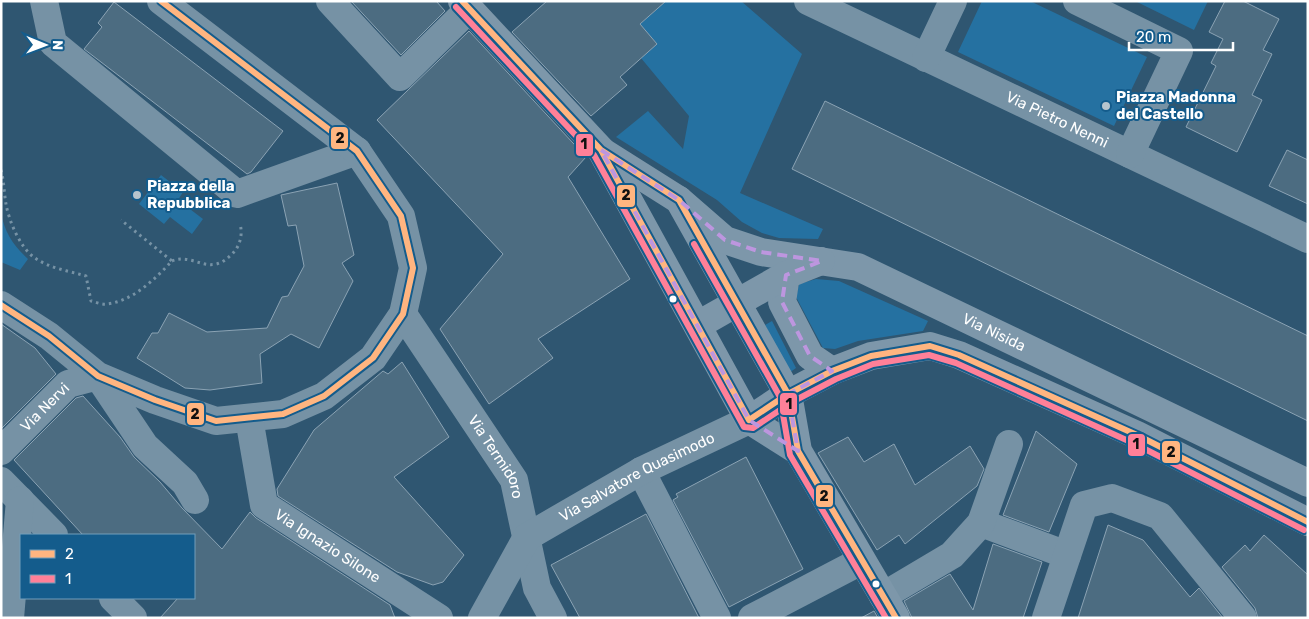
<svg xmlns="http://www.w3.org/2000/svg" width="1309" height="619" font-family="Rubik,sans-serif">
  <rect width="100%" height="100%" fill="#2f5671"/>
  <path fill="#2571a1" d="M649 1H741L802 54 740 193 823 229 818 239 779 238 762 233 742 222 717 200 616 137 648 111 683 149 689 116 641 58 657 44 640 24 656 10Z
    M982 1H1030L1147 57 1114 126 958 52Z
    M1135 1H1208L1194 30Z
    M161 175 183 192 178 200 203 219 192 234 170 217 164 224 139 204Z
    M1 213C5 233 13 245 28 259L20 270 1 262Z
    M816 279 839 281 928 321 923 331 858 341 835 349 823 348 796 297 799 284Z
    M772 321 796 368 789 373 765 325Z"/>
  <path fill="#4c6c81" stroke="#8ba3b4" d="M351 1H436L445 11 401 55Z
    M547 1H666L640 24 657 44 620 77 627 85 591 116 512 32Z
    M1225 1H1243L1279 19 1263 50 1272 54 1252 95 1262 100 1237 152 1186 127 1216 66 1211 63 1223 39 1209 32Z
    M114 2 283 131 251 172 247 174 84 49 102 27 98 23Z
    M469 31 586 157 568 177 630 279 538 339 553 358 489 404 440 329 503 254 377 120Z
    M825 101 1308 336V421L792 169Z
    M1287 150 1308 160V204L1269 186Z
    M337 183 354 255 342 263 353 281 319 348 291 334 260 354 262 383 210 390 185 388 137 358 152 333H158L169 313 207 332 267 328 282 297 288 296 304 266 296 225 288 226 281 195Z
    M1 324 35 348 56 374 1 429Z
    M402 362 449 437 394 477 464 555 443 582 433 585 397 572 278 496 277 489 314 430 383 371 388 374Z
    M83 396 120 437 134 457 160 482 182 508 222 549 250 512 256 518 390 605 395 618H160L178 598H194V535H83L14 460 76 398Z
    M1036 431 1077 464 1049 532 1003 515Z
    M848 437 864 462 894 444 915 485 970 446 984 469 977 486 905 544 899 535 877 550 818 453Z
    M746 457 803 569 729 607 673 500 678 497 676 494Z
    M646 514 699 618H580L551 565Z
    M1108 525 1143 540 1190 597 1199 588 1223 618H1078Z
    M1264 535 1308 575V618H1258L1255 608 1222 567 1245 545 1250 551Z
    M993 544 1042 562 1023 618H912L904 601 950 574 973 610Z
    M874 611 878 618H861Z"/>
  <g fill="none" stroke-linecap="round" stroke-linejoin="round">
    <path stroke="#7692a5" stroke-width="3" stroke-dasharray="2.5 4" stroke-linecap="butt" d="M1 170C4 181 4 193 6 204 9 221 20 248 35 258 49 268 69 271 86 276L91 301C96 302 102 305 107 304 133 301 155 279 172 261L121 220
      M172 261C195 252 209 279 233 253 240 246 243 234 240 224"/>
    <g stroke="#7692a5" stroke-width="28">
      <path d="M44 1 53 43 237 194 357 151"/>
      <path d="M330 1 400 77 469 9"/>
      <path id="s1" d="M808 1 1308 239"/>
      <path d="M1077 1 1179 51 1130 154"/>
      <path d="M926 58 953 1"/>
      <path d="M1 305 49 336 98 376 155 400 216 421 283 414 324 396 373 358 403 314 413 268 401 216 357 151 161 1"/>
      <path id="s2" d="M403 314 514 480 537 588 553 618"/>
      <path id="s3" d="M249 418 264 505 439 618"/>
      <path id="s4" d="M1 451 68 384 98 376 145 446 185 483 195 500"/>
      <path d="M641 471 717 618"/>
      <path d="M1 481 54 535"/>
      <path d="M981 523 1067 555"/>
      <path d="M883 596 952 555 981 523 1009 444"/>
      <path d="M113 598 133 618"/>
      <path d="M10 618 20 500"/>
      <path id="s5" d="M482 618 527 537 641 471 749 420"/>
      <path d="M752 618 861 561"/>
      <path d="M1046 618 1084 505 1112 498 1160 516 1243 618"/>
    </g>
    <g stroke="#7d97aa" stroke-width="28">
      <path d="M462 1 601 150 749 420 798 451"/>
      <path d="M603 152 679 200 788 394 798 451 896 618"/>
      <path id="s6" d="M679 200 725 240 761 252 858 267 1308 483"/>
      <path d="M786 275 782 302 810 356 832 371"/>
      <path d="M698 325 786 275 821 261"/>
      <path d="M749 420 788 394 832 371 871 356 930 346 959 355 1137 435 1308 522"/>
    </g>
    <defs>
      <path id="bus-1" d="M462 1 601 150 749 420
        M601 150 679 200 788 394 798 451 896 618
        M1 305 49 336 98 376 155 400 216 421 283 414 324 396 373 358 403 314 413 268 401 216 357 151 161 1
        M749 420 788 394 832 371 871 356 930 346 959 355 1137 435 1308 522"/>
      <path id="bus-2" d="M456 7 594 155 744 427 753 428 792 402 836 379 873 364 929 355 956 363 1133 443 1304 530
        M694 244 780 397 790 455 886 618"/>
    </defs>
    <use href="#bus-1" stroke="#145c8c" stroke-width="10"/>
    <use href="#bus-2" stroke="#145c8c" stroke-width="10"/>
    <use href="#bus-1" stroke="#ffb580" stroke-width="6"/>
    <use href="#bus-2" stroke="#ff8098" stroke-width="6"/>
  </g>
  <path fill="none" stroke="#bd96df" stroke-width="4" stroke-dasharray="10 6" stroke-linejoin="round" d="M601 150 679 200 725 240 761 252 822 261 786 275 782 302 810 356 832 371 788 394 798 451 749 420Z"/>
  <g fill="#b6c4cd" stroke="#145c8c" stroke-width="2">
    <circle cx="1106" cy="106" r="5"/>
    <circle cx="137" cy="195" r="5"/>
  </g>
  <g fill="#fff" stroke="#145c8c" stroke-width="2">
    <circle cx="673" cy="299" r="4.5"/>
    <circle cx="876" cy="584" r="4.5"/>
  </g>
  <g text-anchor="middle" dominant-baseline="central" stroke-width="4" stroke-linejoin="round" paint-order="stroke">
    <g font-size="15" font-weight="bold" fill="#fff" stroke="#145c8c" text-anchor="start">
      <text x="1116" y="97">Piazza Madonna<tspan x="1116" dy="17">del Castello</tspan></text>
      <text x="147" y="186">Piazza della<tspan x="147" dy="17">Repubblica</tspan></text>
    </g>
    <g font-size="15" fill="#fff" stroke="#145c8c">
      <text stroke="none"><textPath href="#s1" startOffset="276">Via Pietro Nenni</textPath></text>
      <text stroke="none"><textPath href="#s6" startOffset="348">Via Nisida</textPath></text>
      <text stroke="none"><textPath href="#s4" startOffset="62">Via Nervi</textPath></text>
      <text stroke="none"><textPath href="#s2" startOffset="171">Via Termidoro</textPath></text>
      <text stroke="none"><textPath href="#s5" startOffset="218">Via Salvatore Quasimodo</textPath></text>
      <text stroke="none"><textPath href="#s3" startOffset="164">Via Ignazio Silone</textPath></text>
    </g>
  </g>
  <g stroke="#145c8c" stroke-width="2">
    <rect x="330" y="126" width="19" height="24" rx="5" fill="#ffb580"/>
    <rect x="575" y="133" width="19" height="24" rx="5" fill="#ff8098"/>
    <rect x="616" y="184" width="20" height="24" rx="5" fill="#ffb580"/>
    <rect x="779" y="392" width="19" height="24" rx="5" fill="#ff8098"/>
    <rect x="186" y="402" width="19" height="24" rx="5" fill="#ffb580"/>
    <rect x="1127" y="433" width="19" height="24" rx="5" fill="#ff8098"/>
    <rect x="1161" y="440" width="20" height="24" rx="5" fill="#ffb580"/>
    <rect x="815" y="484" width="19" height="24" rx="5" fill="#ffb580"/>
  </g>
  <g font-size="14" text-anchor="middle" font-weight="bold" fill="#111">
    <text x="340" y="143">2</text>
    <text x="584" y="149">1</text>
    <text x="626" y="200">2</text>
    <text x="789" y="409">1</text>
    <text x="195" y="419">2</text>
    <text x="1136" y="449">1</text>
    <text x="1171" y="457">2</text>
    <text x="824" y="501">2</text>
  </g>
  <rect width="1309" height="619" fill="none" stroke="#ffffff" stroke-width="5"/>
  <rect x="20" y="534" width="175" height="65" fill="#145c8c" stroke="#729dba"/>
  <rect x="30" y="550" width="25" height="8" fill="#ffb580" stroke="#729dba"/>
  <text x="65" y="559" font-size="15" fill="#ffffff">2</text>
  <rect x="30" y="575" width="25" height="8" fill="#ff8098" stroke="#729dba"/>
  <text x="65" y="584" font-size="15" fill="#ffffff">1</text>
  <g transform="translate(45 45) rotate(91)" stroke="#145c8c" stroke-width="4" paint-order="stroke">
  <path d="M0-4L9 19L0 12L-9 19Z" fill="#ffffff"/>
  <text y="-8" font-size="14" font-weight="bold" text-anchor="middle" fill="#ffffff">N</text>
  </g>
  <path d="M1129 42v8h104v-8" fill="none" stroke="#ffffff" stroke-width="2.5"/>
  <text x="1136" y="42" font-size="15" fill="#ffffff" stroke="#145c8c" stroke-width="4" paint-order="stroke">20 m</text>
</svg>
